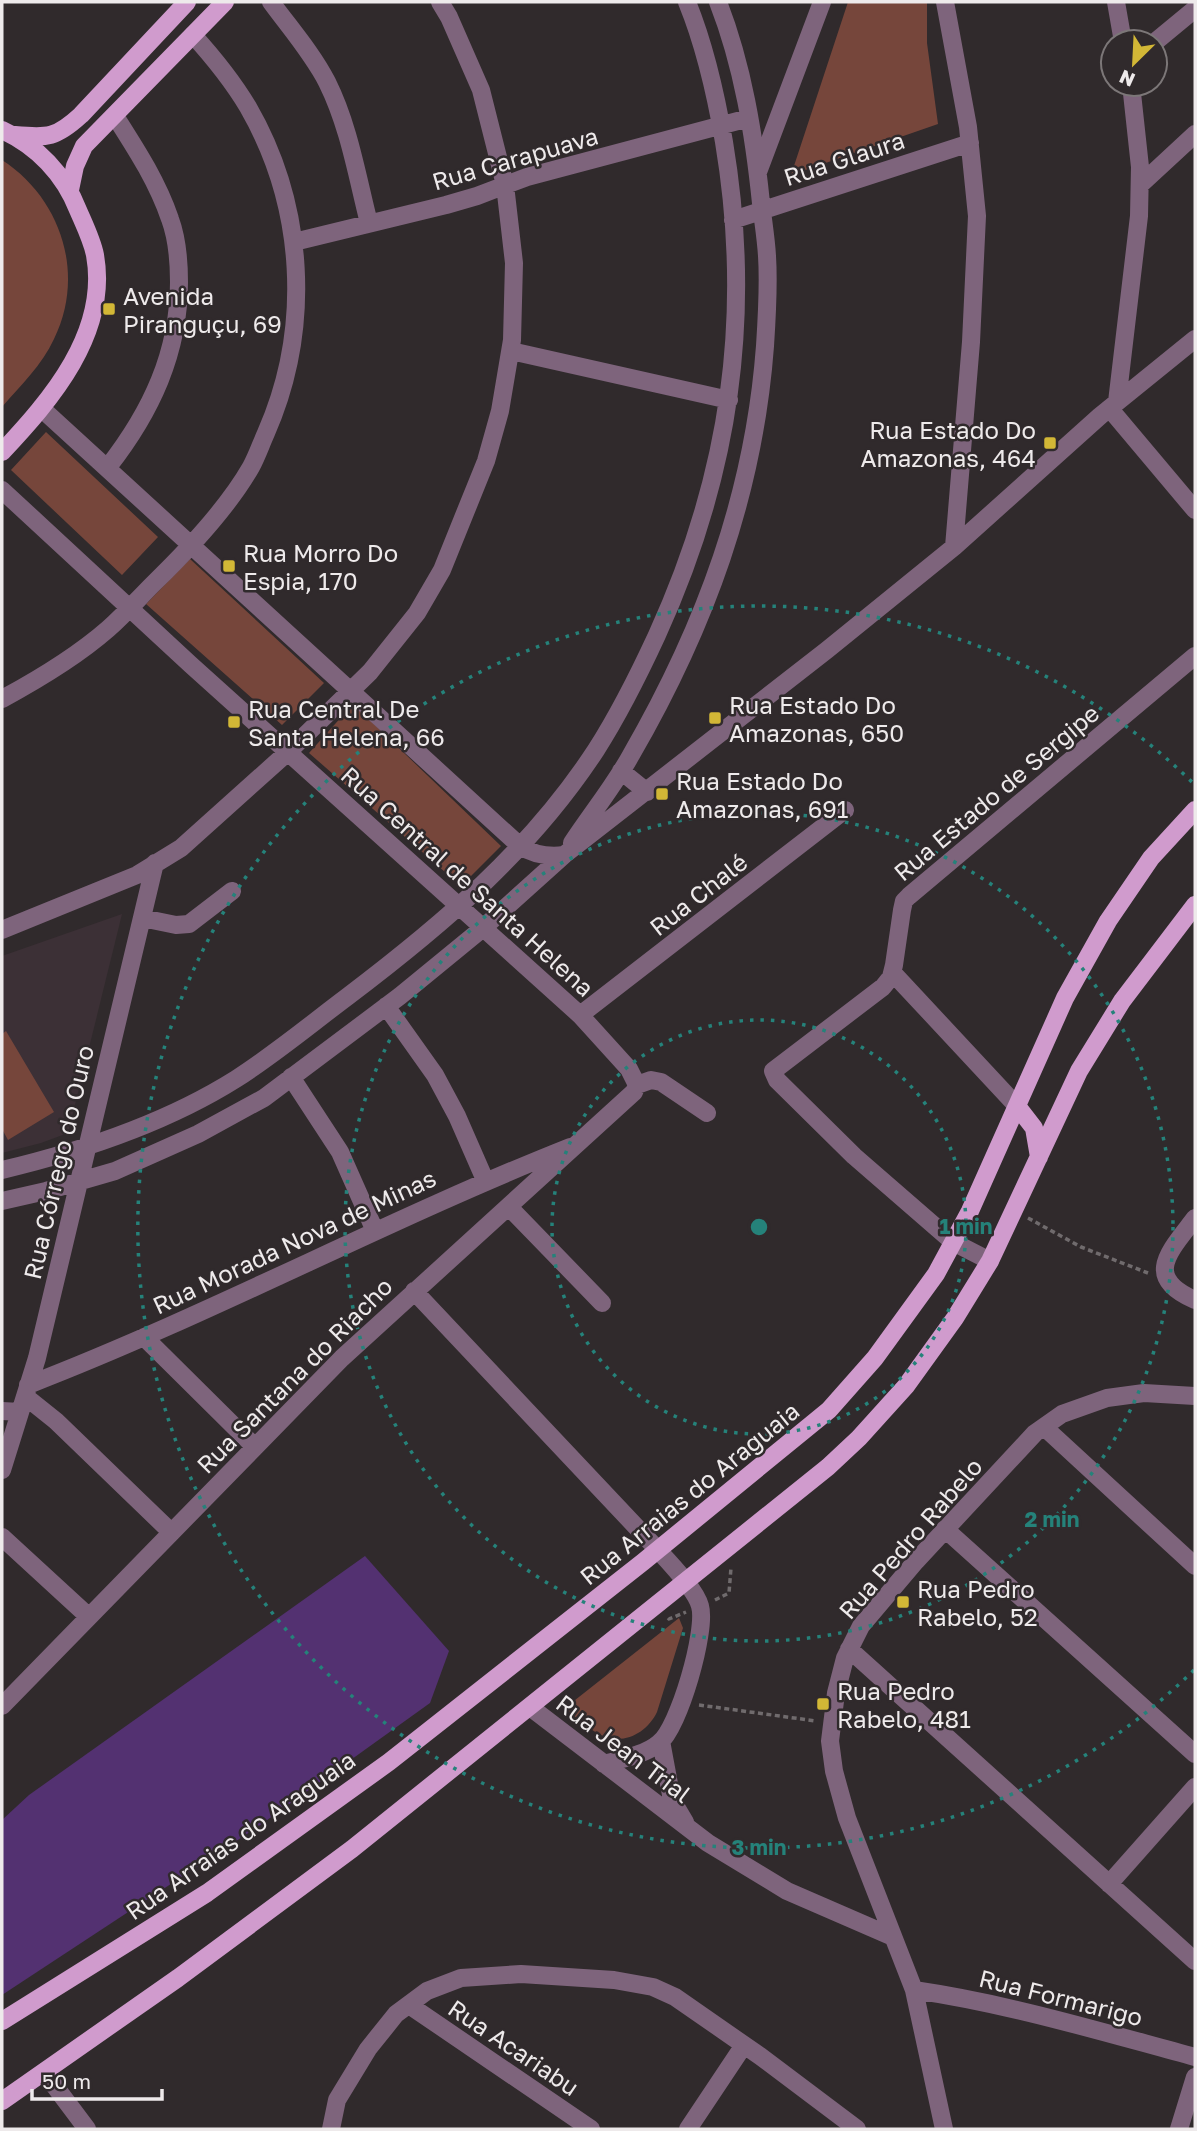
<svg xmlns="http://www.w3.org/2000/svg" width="1197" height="2131" font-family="'Golos Text',sans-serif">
  <rect width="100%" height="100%" fill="#302a2c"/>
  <path fill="#3c3036" d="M122 914 68 1133 41 1143 2 1153V956Z"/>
  <path fill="#76463b" d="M848 2H927V43L938 124 791 175Z
    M2 160C61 198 86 274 54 339 42 365 21 385 2 407Z
    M46 432 158 537 122 575 11 470Z
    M190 559 324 683 282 725 146 604Z
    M353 704 501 846 461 886 309 753Z
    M6 1031 54 1112 8 1140 2 1129V1034Z
    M679 1618 683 1628 657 1712C647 1733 623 1746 601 1735 588 1729 576 1717 565 1708Z"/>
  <path fill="#533171" d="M365 1556 449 1651 430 1703 256 1828 2 1995V1820L29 1795Z"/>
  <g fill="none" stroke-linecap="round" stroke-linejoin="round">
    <path stroke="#706b6d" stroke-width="3.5" stroke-dasharray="5 3.5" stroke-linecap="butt" d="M1028 1218 1081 1247 1148 1273
      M715 1600 729 1593 731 1568
      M668 1618 669 1619 686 1612
      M699 1705 816 1721"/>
    <path stroke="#7e647c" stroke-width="18" d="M271 2C290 28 312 53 327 82 349 126 357 176 369 223
      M945 2 968 127 977 216 971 342 954 547
      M1116 2 1123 42
      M1155 42 1195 9
      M758 172 822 2
      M1140 185 1195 134
      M733 220 970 143
      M294 242 446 205 477 196 527 177 749 118
      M511 351 729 400
      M1117 402 1139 216 1140 167 1131 84
      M41 408 520 846C534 855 548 857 564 855
      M1110 409 1195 510
      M108 467C151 412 179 353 179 282 179 261 177 238 170 219 157 181 136 149 115 116
      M2 490 191 665 580 1015 629 1069 637 1085 634 1092 342 1358 2 1706
      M2 699C39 679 76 657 108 629 124 615 138 599 153 584 188 550 227 509 251 467 257 456 261 444 266 433 312 328 305 206 248 107 233 82 213 57 193 35
      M621 771 647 792
      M572 843C591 814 614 786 631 755 705 627 754 494 765 346 767 316 769 286 767 256 766 238 763 221 761 203 754 135 743 66 718 2
      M142 918 176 925 189 924 232 891
      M2 930 137 875 181 848 288 752 370 672 417 613 442 570 486 461 500 411 512 340 514 263 505 185 481 90 449 17 440 2
      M892 972 1017 1106
      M386 1006 435 1075 457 1116 485 1180
      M580 1015 845 810
      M291 1077 340 1152 375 1231
      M637 1085 651 1080 661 1082 707 1113
      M2 1170C82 1151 166 1123 236 1079 275 1054 311 1024 347 997 442 925 530 851 596 750 619 714 639 674 657 635 730 475 753 316 724 142 716 95 705 46 687 2
      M2 1201 46 1191 115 1171 198 1134 264 1098 400 996 483 928 564 855 827 650 954 547 1100 416 1195 339
      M509 1207 602 1303
      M1195 1218C1170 1251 1142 1277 1195 1300
      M990 1261 953 1242 854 1156 777 1080 773 1071 883 987 891 977 894 965 902 910 904 901 909 896 1195 656
      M414 1291 658 1550C670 1563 696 1590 700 1606 707 1630 679 1728 659 1743 645 1755 621 1759 604 1764
      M144 1337 254 1446
      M28 1385C212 1314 386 1220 570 1147
      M26 1397 56 1421 171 1532
      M2 1411 20 1412
      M1044 1427 1195 1566
      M2 1470 37 1358 155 863
      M945 1529 1195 1754
      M2 1537 88 1616
      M849 1649 1195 1961
      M530 1707 708 1843 787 1891 893 1937
      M661 1741 672 1800 685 1822
      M1109 1884 1195 1787
      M914 1990C1010 2004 1102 2032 1195 2057
      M409 2005 591 2129
      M45 2073 87 2129
      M331 2129 337 2100 368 2049 396 2014 427 1991 461 1978 521 1974 614 1980 653 1987 675 1997 760 2056 857 2129
      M688 2129 744 2045
      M944 2129 914 1990 847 1818 834 1771 830 1741 836 1693 845 1658 861 1626 916 1561 1035 1433 1062 1414 1107 1398 1144 1393 1195 1396
      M1179 2129 1195 2077"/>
    <path stroke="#d09bcd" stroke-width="18" d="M2 130C37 146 64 174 78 210 84 224 92 240 95 255 109 333 51 400 2 452
      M15 135C48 138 56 138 81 115L187 2
      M70 190 75 166 84 146 225 2
      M1017 1106 1034 1128 1039 1157
      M2 2021 207 1893 389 1762 643 1562 829 1410 875 1358 936 1274 970 1211 1065 998 1108 921 1151 858 1195 810
      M2 2101 178 1978 352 1849 828 1467 859 1438 906 1386 955 1318 990 1261 1079 1071 1122 1001 1195 905"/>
  </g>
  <g fill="none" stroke="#25827a" stroke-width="3.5" stroke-dasharray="3.5 7">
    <circle cx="759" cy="1227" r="207"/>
    <circle cx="759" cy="1227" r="414"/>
    <path d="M1194 1670A621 621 0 1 1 1194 784"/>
  </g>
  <g fill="#d2b736" stroke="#302a2c" stroke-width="2.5">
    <rect x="102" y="302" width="14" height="14" rx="3.5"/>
    <rect x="1043" y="436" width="14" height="14" rx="3.5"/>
    <rect x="222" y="559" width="14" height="14" rx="3.5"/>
    <rect x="708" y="711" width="14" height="14" rx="3.5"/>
    <rect x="227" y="715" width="14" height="14" rx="3.5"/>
    <rect x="655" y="787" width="14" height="14" rx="3.5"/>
    <rect x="896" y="1595" width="14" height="14" rx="3.5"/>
    <rect x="816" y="1697" width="14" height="14" rx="3.5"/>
  </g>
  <g text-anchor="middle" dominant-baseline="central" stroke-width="5" stroke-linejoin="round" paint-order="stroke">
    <g font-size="24" fill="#eeeaeb" stroke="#302a2c">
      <text transform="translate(515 158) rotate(-16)">Rua Carapuava</text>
      <text transform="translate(844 158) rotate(-18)">Rua Glaura</text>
      <text transform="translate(996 792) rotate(-40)">Rua Estado de Sergipe</text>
      <text transform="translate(468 881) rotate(42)">Rua Central de Santa Helena</text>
      <text transform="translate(698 894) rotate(-38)">Rua Chalé</text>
      <text transform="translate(58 1162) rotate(-77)">Rua Córrego do Ouro</text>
      <text transform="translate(294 1241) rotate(-25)">Rua Morada Nova de Minas</text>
      <text transform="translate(294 1375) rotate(-45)">Rua Santana do Riacho</text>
      <text transform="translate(689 1493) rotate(-39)">Rua Arraias do Araguaia</text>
      <text transform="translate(910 1538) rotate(-49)">Rua Pedro Rabelo</text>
      <text transform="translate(624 1748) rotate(37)">Rua Jean Trial</text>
      <text transform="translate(240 1835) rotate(-35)">Rua Arraias do Araguaia</text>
      <text transform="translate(1061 1997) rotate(14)">Rua Formarigo</text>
      <text transform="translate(514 2047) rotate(34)">Rua Acariabu</text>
    </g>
    <g font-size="24" fill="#eeeaeb" stroke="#302a2c" text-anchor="start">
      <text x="123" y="295">Avenida<tspan x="123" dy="28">Piranguçu, 69</tspan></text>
      <text x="1036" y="429" text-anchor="end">Rua Estado Do<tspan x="1036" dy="28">Amazonas, 464</tspan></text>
      <text x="243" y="552">Rua Morro Do<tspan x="243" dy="28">Espia, 170</tspan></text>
      <text x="729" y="704">Rua Estado Do<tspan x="729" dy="28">Amazonas, 650</tspan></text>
      <text x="248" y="708">Rua Central De<tspan x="248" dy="28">Santa Helena, 66</tspan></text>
      <text x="676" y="780">Rua Estado Do<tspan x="676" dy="28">Amazonas, 691</tspan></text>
      <text x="917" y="1588">Rua Pedro<tspan x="917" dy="28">Rabelo, 52</tspan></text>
      <text x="837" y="1690">Rua Pedro<tspan x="837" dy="28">Rabelo, 481</tspan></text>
    </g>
  </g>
  <circle cx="759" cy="1227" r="10" fill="#25827a" stroke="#302a2c" stroke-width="3.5"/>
  <g font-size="21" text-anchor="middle" font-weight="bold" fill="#25827a" stroke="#302a2c" stroke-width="5" stroke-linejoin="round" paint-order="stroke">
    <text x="966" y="1234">1 min</text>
    <text x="1052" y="1527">2 min</text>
    <text x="759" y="1855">3 min</text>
  </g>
  <rect width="1197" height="2131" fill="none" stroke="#eeeaeb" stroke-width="7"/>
  <g transform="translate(1134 63) rotate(204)"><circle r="33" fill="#302a2c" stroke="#7c7778" stroke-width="2"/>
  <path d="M0-5L12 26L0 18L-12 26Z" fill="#d2b736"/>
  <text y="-10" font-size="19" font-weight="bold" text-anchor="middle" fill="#eeeaeb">N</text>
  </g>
  <path d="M32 2089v10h130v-10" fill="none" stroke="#eeeaeb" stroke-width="3.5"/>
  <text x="42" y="2089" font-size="21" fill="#eeeaeb" stroke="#302a2c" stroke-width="5" paint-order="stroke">50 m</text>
</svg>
